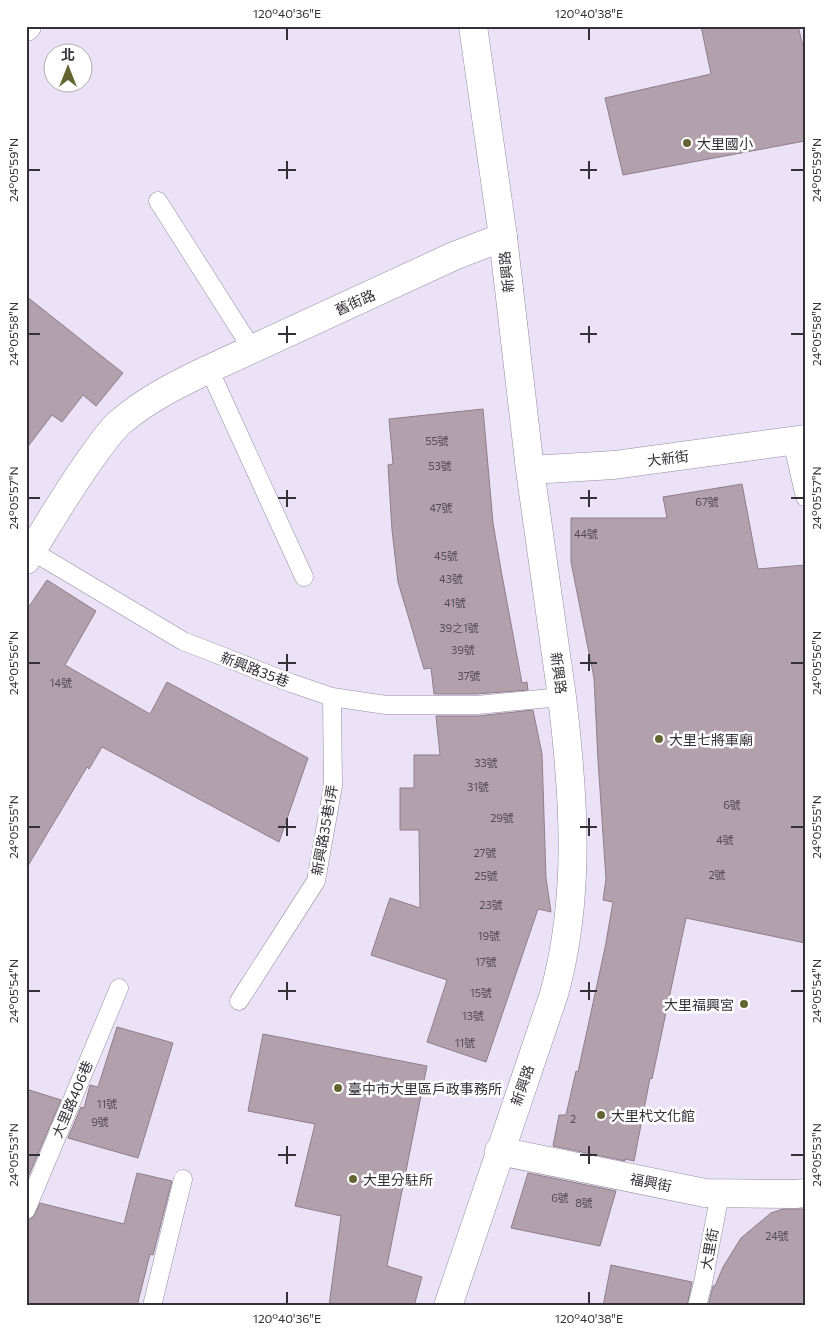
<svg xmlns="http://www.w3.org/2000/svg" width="831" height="1332" font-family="Commissioner,'Noto Sans TC',sans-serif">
  <rect width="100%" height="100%" fill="#ebe2f7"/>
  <path fill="#b3a0ad" stroke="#8f7d8a" d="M701 26H798L805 54V141L623 175 605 98 711 74Z
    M26 296 123 373 96 406 83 395 62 422 52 415 26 449Z
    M483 409 493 523 501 570 522 683 527 682 528 690 476 694H434L431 668 424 669 398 582 392 530 388 465 393 464 389 419Z
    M742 484 758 569 805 565V943L686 918 652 1079 650 1078 634 1161 625 1159V1161L553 1146 559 1115H566L576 1071 578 1072 605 948 613 902 603 900 606 879 598 760 594 678 571 562V518H667L663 497Z
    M47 580 96 611 65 665 150 714 167 682 308 758 279 842 102 747 89 769 87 767 26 869V611Z
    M533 710 542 754 546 878 551 912 538 909 486 1062 427 1042 447 980 371 955 390 898 420 908 419 830H400V788H414V755H440L436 716H478Z
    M117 1027 173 1043 138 1158 68 1138 81 1107 84 1108 90 1085 98 1087Z
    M263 1034 427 1066 387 1266 422 1277 414 1306H329L341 1216 295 1206 315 1124 248 1111Z
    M26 1089 61 1100 26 1182Z
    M137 1173 172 1181 153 1255 150 1254 137 1306H26V1220L33 1218 40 1203 124 1224Z
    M528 1173 616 1191 600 1246 511 1228Z
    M783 1209H805V1306H708L713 1286H715L723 1267 741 1238 771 1213Z
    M611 1265 692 1282 687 1306H603Z"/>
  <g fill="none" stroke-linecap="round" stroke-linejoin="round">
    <defs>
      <path id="service" d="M158 201 252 349
        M209 369 304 577
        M792 441 805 497
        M32 551 183 641 291 683 332 697 386 705H477L562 697
        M239 1001 316 881 333 786 332 697
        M26 1210 119 988
        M152 1306 183 1179
        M697 1306 703 1283 720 1193"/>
      <path id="minor" d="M26 27 27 26
        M26 560C48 525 68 490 92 457 100 446 108 434 118 424 145 400 176 385 209 369L454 256 503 237
        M499 1151 705 1193 795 1194 805 1193"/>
      <path id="tertiary" d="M530 470 614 465 805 439
        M448 1306 554 994C581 897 574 797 562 697L530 470 503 237 473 26"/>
    </defs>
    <use href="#service" stroke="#938c9e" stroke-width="19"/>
    <use href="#minor" stroke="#938c9e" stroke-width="29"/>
    <use href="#tertiary" stroke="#938c9e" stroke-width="29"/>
    <use href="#service" stroke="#fff" stroke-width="18"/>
    <use href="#minor" stroke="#fff" stroke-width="28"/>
    <use href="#tertiary" stroke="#fff" stroke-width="28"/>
  </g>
  <path fill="none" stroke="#333038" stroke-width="2" d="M287 28V40M589 28V40M287 161V179M589 161V179M28 170H40M278 170H296M580 170H597M791 170H804M287 326V343M589 326V343M28 334H40M278 334H296M580 334H597M791 334H804M287 490V507M589 490V507M28 498H40M278 498H296M580 498H597M791 498H804M287 654V671M589 654V671M28 663H40M278 663H296M580 663H597M791 663H804M287 818V836M589 818V836M28 827H40M278 827H296M580 827H597M791 827H804M287 982V1000M589 982V1000M28 991H40M278 991H296M580 991H597M791 991H804M287 1146V1164M589 1146V1164M28 1155H40M278 1155H296M580 1155H597M791 1155H804M287 1292V1304M589 1292V1304"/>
  <g fill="#636431" stroke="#fff" stroke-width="2">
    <circle cx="687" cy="143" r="5"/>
    <circle cx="659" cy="739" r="5"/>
    <circle cx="744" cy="1004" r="5"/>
    <circle cx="338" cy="1088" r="5"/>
    <circle cx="601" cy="1115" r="5"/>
    <circle cx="353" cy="1179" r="5"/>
  </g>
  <g text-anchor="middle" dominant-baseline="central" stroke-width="5" stroke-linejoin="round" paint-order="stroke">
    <g font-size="11" fill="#534c55">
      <text x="437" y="440">55號</text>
      <text x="440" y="465">53號</text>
      <text x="707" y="501">67號</text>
      <text x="441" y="507">47號</text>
      <text x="586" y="533">44號</text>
      <text x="446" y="555">45號</text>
      <text x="451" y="578">43號</text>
      <text x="455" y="602">41號</text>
      <text x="459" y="627">39之1號</text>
      <text x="463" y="649">39號</text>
      <text x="469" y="675">37號</text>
      <text x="61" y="682">14號</text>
      <text x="486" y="762">33號</text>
      <text x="478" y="786">31號</text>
      <text x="732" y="804">6號</text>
      <text x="502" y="817">29號</text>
      <text x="725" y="839">4號</text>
      <text x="485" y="852">27號</text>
      <text x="717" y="874">2號</text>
      <text x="486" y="875">25號</text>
      <text x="491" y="904">23號</text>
      <text x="489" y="935">19號</text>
      <text x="486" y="961">17號</text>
      <text x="481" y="992">15號</text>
      <text x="473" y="1015">13號</text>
      <text x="465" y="1042">11號</text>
      <text x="107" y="1103">11號</text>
      <text x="573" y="1118">2</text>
      <text x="100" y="1121">9號</text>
      <text x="560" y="1197">6號</text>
      <text x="584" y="1202">8號</text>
      <text x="777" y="1235">24號</text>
    </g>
    <g font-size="14" fill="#333038" stroke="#fff" text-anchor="start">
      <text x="697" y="143">大里國小</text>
      <text x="669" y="739">大里七將軍廟</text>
      <text x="734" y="1004" text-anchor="end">大里福興宮</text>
      <text x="348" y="1088">臺中市大里區戶政事務所</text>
      <text x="611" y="1115">大里杙文化館</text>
      <text x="363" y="1179">大里分駐所</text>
    </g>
    <g font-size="14" fill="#333038" stroke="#fff">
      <text transform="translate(506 272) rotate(-96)">新興路</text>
      <text transform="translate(355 302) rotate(-24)">舊街路</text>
      <text transform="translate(668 458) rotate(-7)">大新街</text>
      <text transform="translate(255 669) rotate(21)">新興路35巷</text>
      <text transform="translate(559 673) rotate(82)">新興路</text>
      <text transform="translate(324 830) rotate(-80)">新興路35巷1弄</text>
      <text transform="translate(522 1085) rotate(-71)">新興路</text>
      <text transform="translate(72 1099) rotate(-67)">大里路406巷</text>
      <text transform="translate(651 1182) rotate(11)">福興街</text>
      <text transform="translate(709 1249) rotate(-80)">大里街</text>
    </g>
  </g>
  <rect width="831" height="1332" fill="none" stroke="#ffffff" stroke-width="55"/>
  <g transform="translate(68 68)"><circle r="24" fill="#ffffff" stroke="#adacaf"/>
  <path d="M0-4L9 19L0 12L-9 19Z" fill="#636431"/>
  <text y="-8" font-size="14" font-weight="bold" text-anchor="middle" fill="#333038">北</text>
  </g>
  <rect x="28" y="28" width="776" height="1276" fill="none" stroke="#333038" stroke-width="2"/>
  <g font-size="12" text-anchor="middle" fill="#333038">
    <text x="287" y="18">120°40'36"E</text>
    <text x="589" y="18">120°40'38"E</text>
    <text transform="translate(14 170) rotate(-90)" y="4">24°05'59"N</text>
    <text transform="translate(817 170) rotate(-90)" y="4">24°05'59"N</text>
    <text transform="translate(14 334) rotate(-90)" y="4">24°05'58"N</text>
    <text transform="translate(817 334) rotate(-90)" y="4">24°05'58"N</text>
    <text transform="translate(14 498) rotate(-90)" y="4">24°05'57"N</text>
    <text transform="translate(817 498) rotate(-90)" y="4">24°05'57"N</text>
    <text transform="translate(14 663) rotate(-90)" y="4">24°05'56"N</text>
    <text transform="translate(817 663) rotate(-90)" y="4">24°05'56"N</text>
    <text transform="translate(14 827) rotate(-90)" y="4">24°05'55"N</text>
    <text transform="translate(817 827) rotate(-90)" y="4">24°05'55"N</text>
    <text transform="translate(14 991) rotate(-90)" y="4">24°05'54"N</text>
    <text transform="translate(817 991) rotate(-90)" y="4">24°05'54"N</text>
    <text transform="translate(14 1155) rotate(-90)" y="4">24°05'53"N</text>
    <text transform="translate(817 1155) rotate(-90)" y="4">24°05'53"N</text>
    <text x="287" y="1323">120°40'36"E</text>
    <text x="589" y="1323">120°40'38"E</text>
  </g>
</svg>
